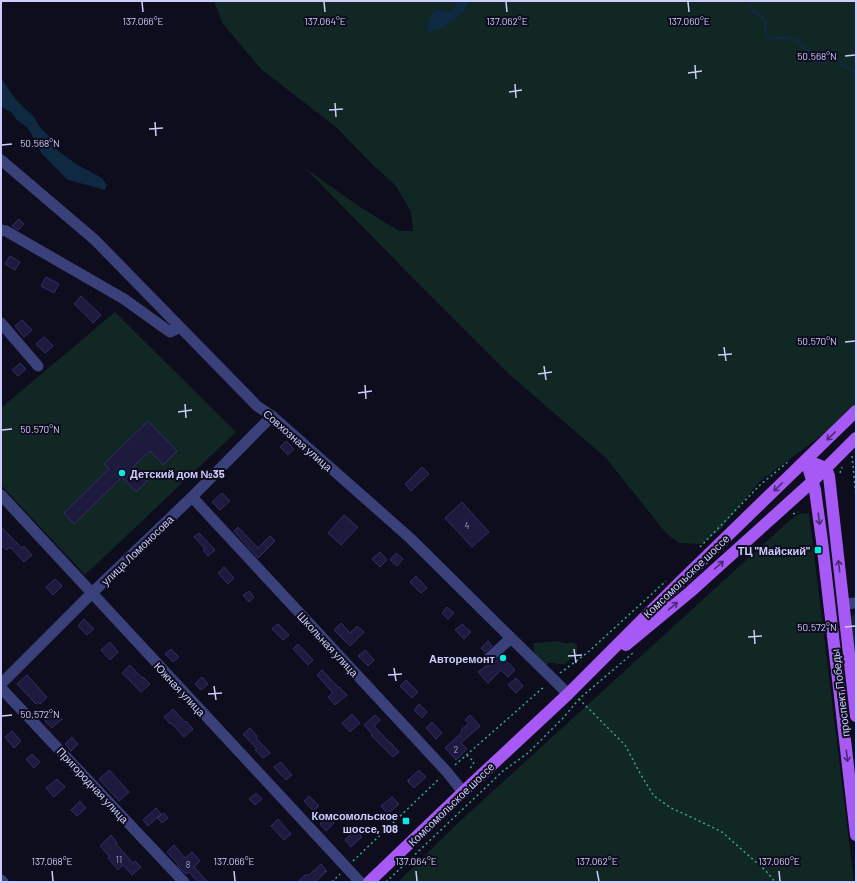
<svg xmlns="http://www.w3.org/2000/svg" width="857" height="883" font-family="Barlow,sans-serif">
  <rect width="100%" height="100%" fill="#0e0d1e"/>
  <path fill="#102723" d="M214 1H454L455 6 451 12 437 9 427 25 468 7 471 1H856V410L759 482 720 530 701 544 679 543 666 533 606 458 509 374 403 268 305 168 360 207 399 231H413L411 212 396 186 373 165 336 127 261 69 223 24Z
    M115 312 236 432 85 575 1 485V408Z
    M809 513 854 882H398L457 824 790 520 799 514Z
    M856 613V688L849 627 851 617Z
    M558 641 567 644 571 642 577 645V654L565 664H558L551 662 547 664H542C537 658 532 651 534 643Z"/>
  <path fill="#0e2940" d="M454 1H471C463 17 447 26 431 32L427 30C426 22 431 13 437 9L451 12 455 6Z
    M1 78 17 101 34 117 40 127 52 140 57 150 76 164 102 178 107 185 105 190 68 180 42 154 28 128 17 120 11 112 1 107Z"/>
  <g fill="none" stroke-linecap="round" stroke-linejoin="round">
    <path stroke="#0e2940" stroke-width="2.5" d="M749 1 753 12 761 15 765 21V30L769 39 788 37 796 40 813 55 816 62H829L838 60C843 65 849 70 856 72"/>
  </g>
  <path fill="#1d1a3e" stroke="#312d68" d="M19 219 24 224 18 230 12 226Z
    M10 256 20 262 15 270 5 264Z
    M46 277 59 284 54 293 41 286Z
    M81 296 101 315 93 323 87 316 74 304Z
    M22 320 32 330 24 337 15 326Z
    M44 337 53 346 45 353 36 344Z
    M20 363 26 369 18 376 12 370Z
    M148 421 177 451 163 465 150 451 133 467 147 481 136 492 122 477 74 524 64 513 109 469 104 464Z
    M286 441 294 449 288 455 280 447Z
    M422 467 429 474 411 491 405 484Z
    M222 493 230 501 220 510 212 502Z
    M462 502 489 532 472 547 445 518Z
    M344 515 358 527 341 545 328 533Z
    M1 527 22 548 24 546 32 555 24 562 10 547 6 550 1 545Z
    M238 527 258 548 270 536 275 541 258 558 234 531Z
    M199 533 215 550 208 556 203 550 205 549 194 537Z
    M380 552 387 560 380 567 372 559Z
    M396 553 403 559 397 566 390 560Z
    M224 567 234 578 228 584 218 573Z
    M416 576 427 588 421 593 410 582Z
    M55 579 62 586 53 595 46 587Z
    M249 591 254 597 249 602 243 595Z
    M447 607 454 613 448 619 442 613Z
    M84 619 94 629 87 635 78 626Z
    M341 623 350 633 357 626 364 632 350 646 334 630Z
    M278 624 289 635 283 640 272 629Z
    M462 624 471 632 464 639 455 630Z
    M488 641 492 646 485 652 481 648Z
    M110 642 118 652 110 660 101 650Z
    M298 644 313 660 308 665 293 649Z
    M171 649 179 657 173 662 165 654Z
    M365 650 374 660 368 666 358 656Z
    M502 656 515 670 508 677 501 670 488 683 478 672 486 666H489L493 664Z
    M130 665 142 678 143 677 150 684 141 692 122 673Z
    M322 670 339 688V687L347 695 335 705 328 697 333 693 317 675Z
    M27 675 47 697 40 704 38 702 36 704 17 684Z
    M202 677 208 684 201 690 195 684Z
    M516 678 523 686 516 693 508 685Z
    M406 680 418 692 412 698 400 686Z
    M419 704 427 712 422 718 414 710Z
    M173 709 185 722 186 721 193 729 184 737 171 723 170 724 164 717Z
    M55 711 62 719 52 728 45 721Z
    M352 714 360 723 350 732 342 723Z
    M375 715 380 720 374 726 390 743V742L399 752 393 757 371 735 372 734 364 725Z
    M470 715 480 726 461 743 467 749 456 760 445 748 462 732 461 730 469 723 465 720Z
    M432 722 442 733 436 739 426 728Z
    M250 728 257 736 256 738 270 753 263 758 255 750 257 749 243 734Z
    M12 731 21 741 14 748 5 737Z
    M72 737 78 744 71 751 65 744Z
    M32 754 40 762 34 768 26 759Z
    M281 762 292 775 286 780 274 767Z
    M109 770 129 792 119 801 99 779Z
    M419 770 426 777 414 788 408 782 410 780 407 781Z
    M57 779 65 787 54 797 46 788Z
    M256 793 262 799 255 805 249 799Z
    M309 796 319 806 313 811 304 801Z
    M392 797 399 804 388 814 381 806Z
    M80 801 86 808 77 816 71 810Z
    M156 808 161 814 148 826 143 820Z
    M164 813 168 818 162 823 157 818Z
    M328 816 334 823 326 831 320 824Z
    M278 819 291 834 284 840 271 826Z
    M355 830 362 837 351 847 345 840Z
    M111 835 117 843 116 844 133 863 135 861 141 867 132 875 123 865 118 870 108 858 110 857 100 846Z
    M174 845 185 858 192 852 200 861 194 867 208 882H198L189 872 186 874 177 865 178 864 167 852Z
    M321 864 326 870 324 872 327 871 315 882H298L305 875H309Z"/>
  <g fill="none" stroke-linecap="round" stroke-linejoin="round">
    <path stroke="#33a993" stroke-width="1.5" stroke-dasharray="2 3" stroke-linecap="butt" d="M852 456 856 496
      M840 473 842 467
      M793 514 798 512
      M700 547 760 485 789 461
      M560 673 587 653 666 581
      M579 699 625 745 641 775 654 796 671 808 693 818 722 832 766 871 775 882
      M467 755 474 762 470 769
      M455 765 545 686
      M353 861 440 778
      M332 882 340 874
      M386 882 503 771 528 753 564 717 579 699 633 653"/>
    <path stroke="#3a407a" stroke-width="11" d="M1 160 95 240 180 327
      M1 230 6 231 124 299 170 332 180 327 257 406 272 416 410 538 511 638 553 679 568 694
      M1 323 38 366
      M1 495 360 882
      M192 497 447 772 463 792
      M844 604 856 603
      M488 659 511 638
      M1 684 92 593 192 497 272 416
      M1 688 184 882
      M1 880 3 882"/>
    <path stroke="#a759f6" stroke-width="12" d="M806 460 815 490 822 541 856 835
      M806 460 826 468 829 476 856 716
      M626 645 690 592 813 481 856 438
      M369 882 463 792 568 694 680 582 856 411"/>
  </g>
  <defs><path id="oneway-shaft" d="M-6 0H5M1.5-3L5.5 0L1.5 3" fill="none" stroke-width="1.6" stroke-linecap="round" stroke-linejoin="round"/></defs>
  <g stroke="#4b2b74">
    <use href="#oneway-shaft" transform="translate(831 436) rotate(136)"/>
    <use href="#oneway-shaft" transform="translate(778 487) rotate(136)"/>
    <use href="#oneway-shaft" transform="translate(819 519) rotate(82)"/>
    <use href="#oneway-shaft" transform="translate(719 565) rotate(-42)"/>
    <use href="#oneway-shaft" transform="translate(839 566) rotate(-97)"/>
    <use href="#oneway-shaft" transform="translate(673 606) rotate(-40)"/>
    <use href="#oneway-shaft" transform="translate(847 756) rotate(83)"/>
  </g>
  <path fill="none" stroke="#cccdfc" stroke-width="1.5" d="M142 2 143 12M324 2 325 12M506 2 507 12M688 2 689 12M845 56 855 55M695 65 696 79M688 73 702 71M515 84 516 98M509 92 522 90M335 103 336 117M329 110 343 109M155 122 156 136M149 129 163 128M2 145 12 144M845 342 855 341M724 347 726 361M718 355 732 354M544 366 546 380M538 374 552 372M365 385 366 399M358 393 372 391M185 404 186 418M178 412 192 410M2 430 12 429M845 627 855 626M754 630 755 644M748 637 762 636M574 649 576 663M568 656 582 655M394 668 396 681M388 675 402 674M214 686 216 700M208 694 222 693M2 716 12 715M52 871 53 881M234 871 235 881M416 871 417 881M597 871 599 881M779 871 780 881"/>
  <g fill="#0ce9e2" stroke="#0e0d1e" stroke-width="1.5">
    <circle cx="122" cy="473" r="4"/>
    <rect x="814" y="546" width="8" height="8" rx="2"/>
    <circle cx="503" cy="658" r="4"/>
    <rect x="402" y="817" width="8" height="8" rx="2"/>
  </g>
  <g text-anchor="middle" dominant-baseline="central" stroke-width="4" stroke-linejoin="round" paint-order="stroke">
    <g font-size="9" fill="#a0a0cc">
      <text x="467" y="525">4</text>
      <text x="456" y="749">2</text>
      <text x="119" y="859">11</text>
      <text x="188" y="864">8</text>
    </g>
    <g font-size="11" fill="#cccdfc" stroke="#0e0d1e">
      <text transform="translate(298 440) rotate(41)">Совхозная улица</text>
      <text transform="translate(137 550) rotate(-44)">улица Ломоносова</text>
      <text transform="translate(686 576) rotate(-44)">Комсомольское шоссе</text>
      <text transform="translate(328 644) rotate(47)">Школьная улица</text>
      <text transform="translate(180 689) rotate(47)">Южная улица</text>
      <text transform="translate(840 693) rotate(-97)">проспект Победы</text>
      <text transform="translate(93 785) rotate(47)">Пригородная улица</text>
      <text transform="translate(451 804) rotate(-44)">Комсомольское шоссе</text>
    </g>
    <g font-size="11" font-weight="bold" fill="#cccdfc" stroke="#0e0d1e" text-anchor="end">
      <text x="130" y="473" text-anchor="start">Детский дом №35</text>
      <text x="810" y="550">ТЦ "Майский"</text>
      <text x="495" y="658">Авторемонт</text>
      <text x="398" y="815">Комсомольское<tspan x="398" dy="13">шоссе, 108</tspan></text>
    </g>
  </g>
  <g font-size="10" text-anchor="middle" fill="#cccdfc" stroke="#0e0d1e" stroke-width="4" stroke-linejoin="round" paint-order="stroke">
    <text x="143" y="25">137.066°E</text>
    <text x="325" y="25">137.064°E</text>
    <text x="507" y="25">137.062°E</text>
    <text x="689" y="25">137.060°E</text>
    <text x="817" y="60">50.568°N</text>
    <text x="40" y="147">50.568°N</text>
    <text x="817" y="345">50.570°N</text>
    <text x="40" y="433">50.570°N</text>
    <text x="817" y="631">50.572°N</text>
    <text x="40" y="718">50.572°N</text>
    <text x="52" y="865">137.068°E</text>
    <text x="234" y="865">137.066°E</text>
    <text x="416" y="865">137.064°E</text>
    <text x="597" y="865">137.062°E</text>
    <text x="779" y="865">137.060°E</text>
  </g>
  <rect width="857" height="883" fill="none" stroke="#cccdfc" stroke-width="4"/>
</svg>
